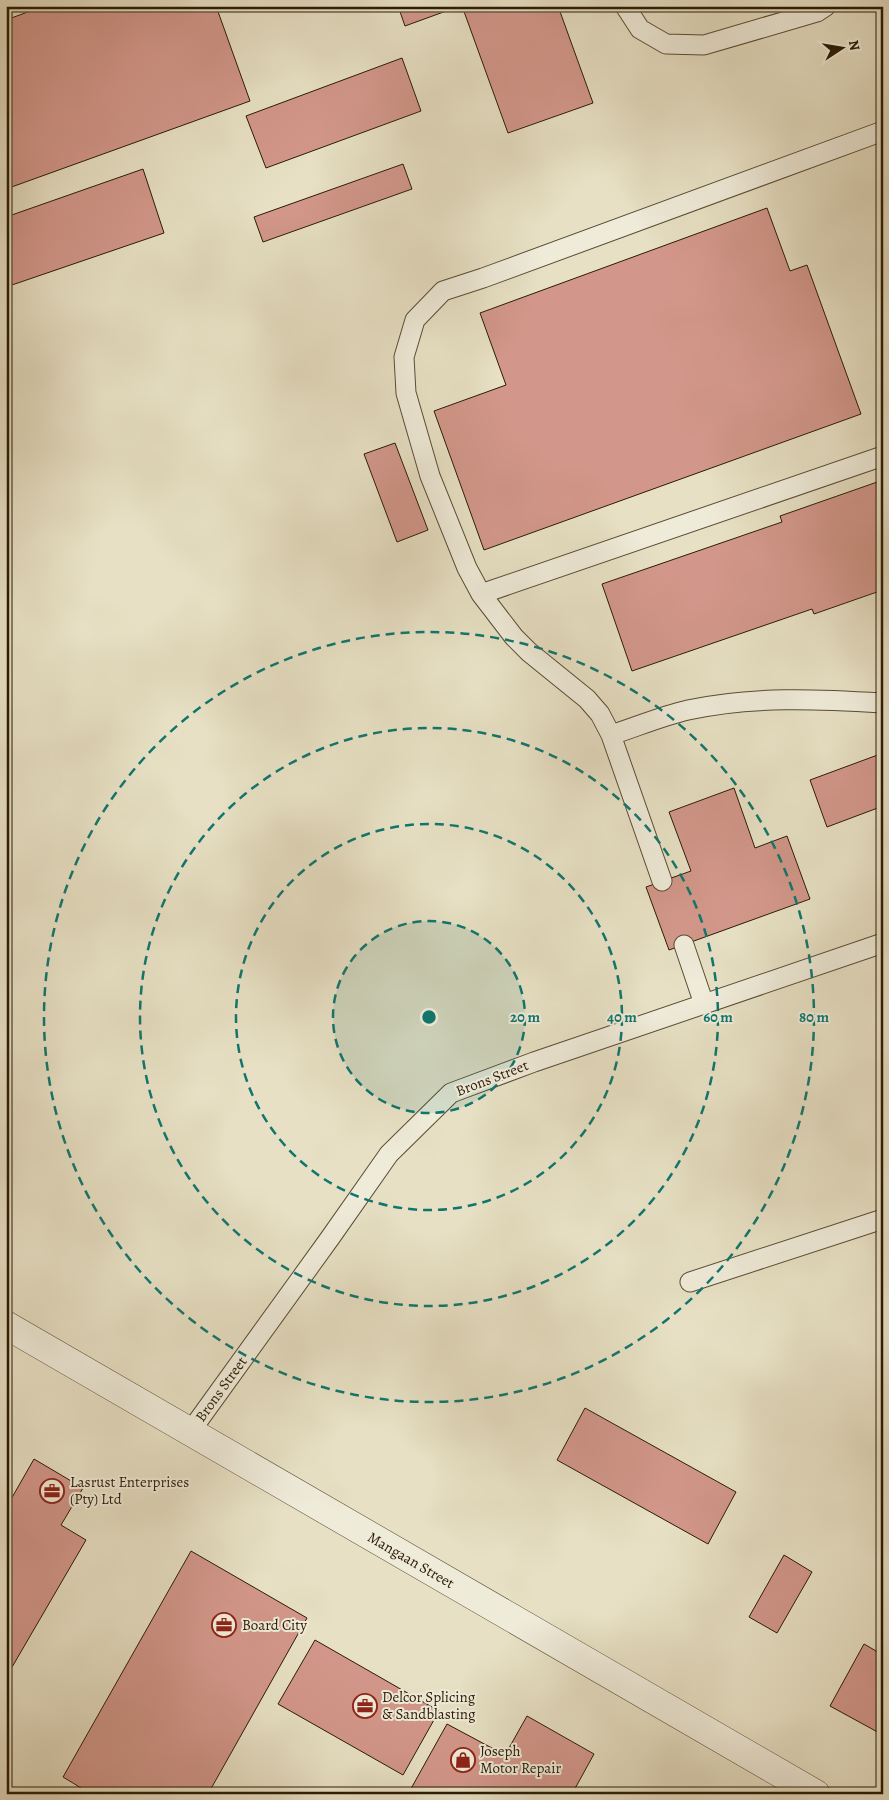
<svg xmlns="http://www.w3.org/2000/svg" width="889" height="1800" font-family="Alegreya,serif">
  <rect width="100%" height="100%" fill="#e7e0c4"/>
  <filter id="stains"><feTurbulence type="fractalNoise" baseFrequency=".004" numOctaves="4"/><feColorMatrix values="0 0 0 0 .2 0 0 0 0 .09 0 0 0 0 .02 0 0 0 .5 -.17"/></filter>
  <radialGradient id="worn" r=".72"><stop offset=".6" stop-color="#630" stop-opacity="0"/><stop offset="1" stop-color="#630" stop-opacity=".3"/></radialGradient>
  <path fill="#d2978a" stroke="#2a1b04" d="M44 6H216L250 101 6 189V20Z
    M398 6H460L405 26Z
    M462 6H558L593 103 508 133Z
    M402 58 421 111 266 168 246 116Z
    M403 164 412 189 263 242 254 217Z
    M143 169 164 233 6 287V217Z
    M767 208 790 271 807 265 861 414 484 550 434 411 506 385 480 313Z
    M395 443 428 530 397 542 364 454Z
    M883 480V610L877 592 814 614 812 609 632 671 602 584 782 522 780 516Z
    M883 753V806L827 827 810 780Z
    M734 788 755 848 787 836 810 899 669 950 646 887 691 871 669 812Z
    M585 1408 736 1492 708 1544 557 1460Z
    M34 1459 83 1488 61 1525 86 1540 8 1674 6 1672V1508Z
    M191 1551 307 1618 208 1794H91L63 1777Z
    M784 1555 812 1572 777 1633 749 1617Z
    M315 1640 439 1711 403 1775 278 1704Z
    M864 1644 883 1655V1735L830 1706Z
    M527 1716 594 1754 572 1794H408L447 1724 505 1755Z"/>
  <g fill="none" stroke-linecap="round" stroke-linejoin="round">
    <defs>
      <path id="lane" d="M625 6 640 29 666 44 704 45 817 12 826 6
        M481 594 883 456
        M611 735C636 727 662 716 688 710 752 696 817 699 883 703
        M662 881 611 735 600 714 587 699 529 652 514 637 481 594 467 568 430 476 406 393 404 357 415 320 443 291 483 278 883 131
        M684 945 704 1004
        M690 1282 883 1219
        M190 1432 330 1238 389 1154 451 1093 534 1062 883 943"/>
      <path id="street" d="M6 1325 816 1794"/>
    </defs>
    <use href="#lane" stroke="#594c34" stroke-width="21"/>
    <use href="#street" stroke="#594c34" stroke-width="29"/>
    <use href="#lane" stroke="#efebd9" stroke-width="19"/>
    <use href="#street" stroke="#efebd9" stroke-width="28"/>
  </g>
  <circle cx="429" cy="1017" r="96" fill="#0f766e" fill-opacity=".12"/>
  <g fill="none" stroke="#0f766e" stroke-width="2.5" stroke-dasharray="9 6">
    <circle cx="429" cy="1017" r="96"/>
    <circle cx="429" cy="1017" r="193"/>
    <circle cx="429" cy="1017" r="289"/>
    <circle cx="429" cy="1017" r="385"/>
  </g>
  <defs>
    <symbol id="office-ring" viewBox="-11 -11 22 22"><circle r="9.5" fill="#efebd9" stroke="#8f2418" stroke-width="1.5"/><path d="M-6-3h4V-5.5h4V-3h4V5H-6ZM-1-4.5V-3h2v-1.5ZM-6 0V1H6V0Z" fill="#8f2418"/></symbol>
    <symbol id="shop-ring" viewBox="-11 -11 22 22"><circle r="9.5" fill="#efebd9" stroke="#8f2418" stroke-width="1.5"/><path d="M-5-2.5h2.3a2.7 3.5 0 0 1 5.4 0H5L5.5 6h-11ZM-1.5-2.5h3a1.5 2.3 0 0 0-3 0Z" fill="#8f2418"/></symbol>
  </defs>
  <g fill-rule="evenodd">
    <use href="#office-ring" x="38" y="1477" width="28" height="28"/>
    <use href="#office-ring" x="210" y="1611" width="28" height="28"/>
    <use href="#office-ring" x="351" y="1692" width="28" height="28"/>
    <use href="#shop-ring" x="449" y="1746" width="28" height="28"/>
  </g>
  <g text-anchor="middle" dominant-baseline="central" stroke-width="4" stroke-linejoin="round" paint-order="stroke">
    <g font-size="15" fill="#2a1b04" stroke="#efebd9">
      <text transform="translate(492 1078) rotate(-21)">Brons Street</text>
      <text transform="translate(221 1389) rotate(-54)">Brons Street</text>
      <text transform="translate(411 1560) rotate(30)">Mangaan Street</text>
    </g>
    <g font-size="15" fill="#2a1b04" stroke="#efebd9" text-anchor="start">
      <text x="70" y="1482">Lasrust Enterprises<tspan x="70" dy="17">(Pty) Ltd</tspan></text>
      <text x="242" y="1625">Board City</text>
      <text x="382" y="1697">Delcor Splicing<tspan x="382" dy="17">&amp; Sandblasting</tspan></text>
      <text x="480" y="1751">Joseph<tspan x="480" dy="17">Motor Repair</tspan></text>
    </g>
  </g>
  <circle cx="429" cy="1017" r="8" fill="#0f766e" stroke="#efebd9" stroke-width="2.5"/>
  <g font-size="15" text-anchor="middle" font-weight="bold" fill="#0f766e" stroke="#efebd9" stroke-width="4" stroke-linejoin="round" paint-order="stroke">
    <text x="525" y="1022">20 m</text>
    <text x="622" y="1022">40 m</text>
    <text x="718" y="1022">60 m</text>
    <text x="814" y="1022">80 m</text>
  </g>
  <rect width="889" height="1800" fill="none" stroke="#e7e0c4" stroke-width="25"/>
  <rect x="8" y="8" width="874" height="1785" fill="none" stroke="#2a1b04" stroke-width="2.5"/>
  <rect x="12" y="12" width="864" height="1775" fill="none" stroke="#2a1b04"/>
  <g transform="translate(842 48) rotate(78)" stroke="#efebd9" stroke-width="4" paint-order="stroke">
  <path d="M0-4L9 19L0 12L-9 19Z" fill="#2a1b04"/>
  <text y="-8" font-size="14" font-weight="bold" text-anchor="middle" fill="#2a1b04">N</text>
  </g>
  <rect width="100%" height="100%" filter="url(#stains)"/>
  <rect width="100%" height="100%" fill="url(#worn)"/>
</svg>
